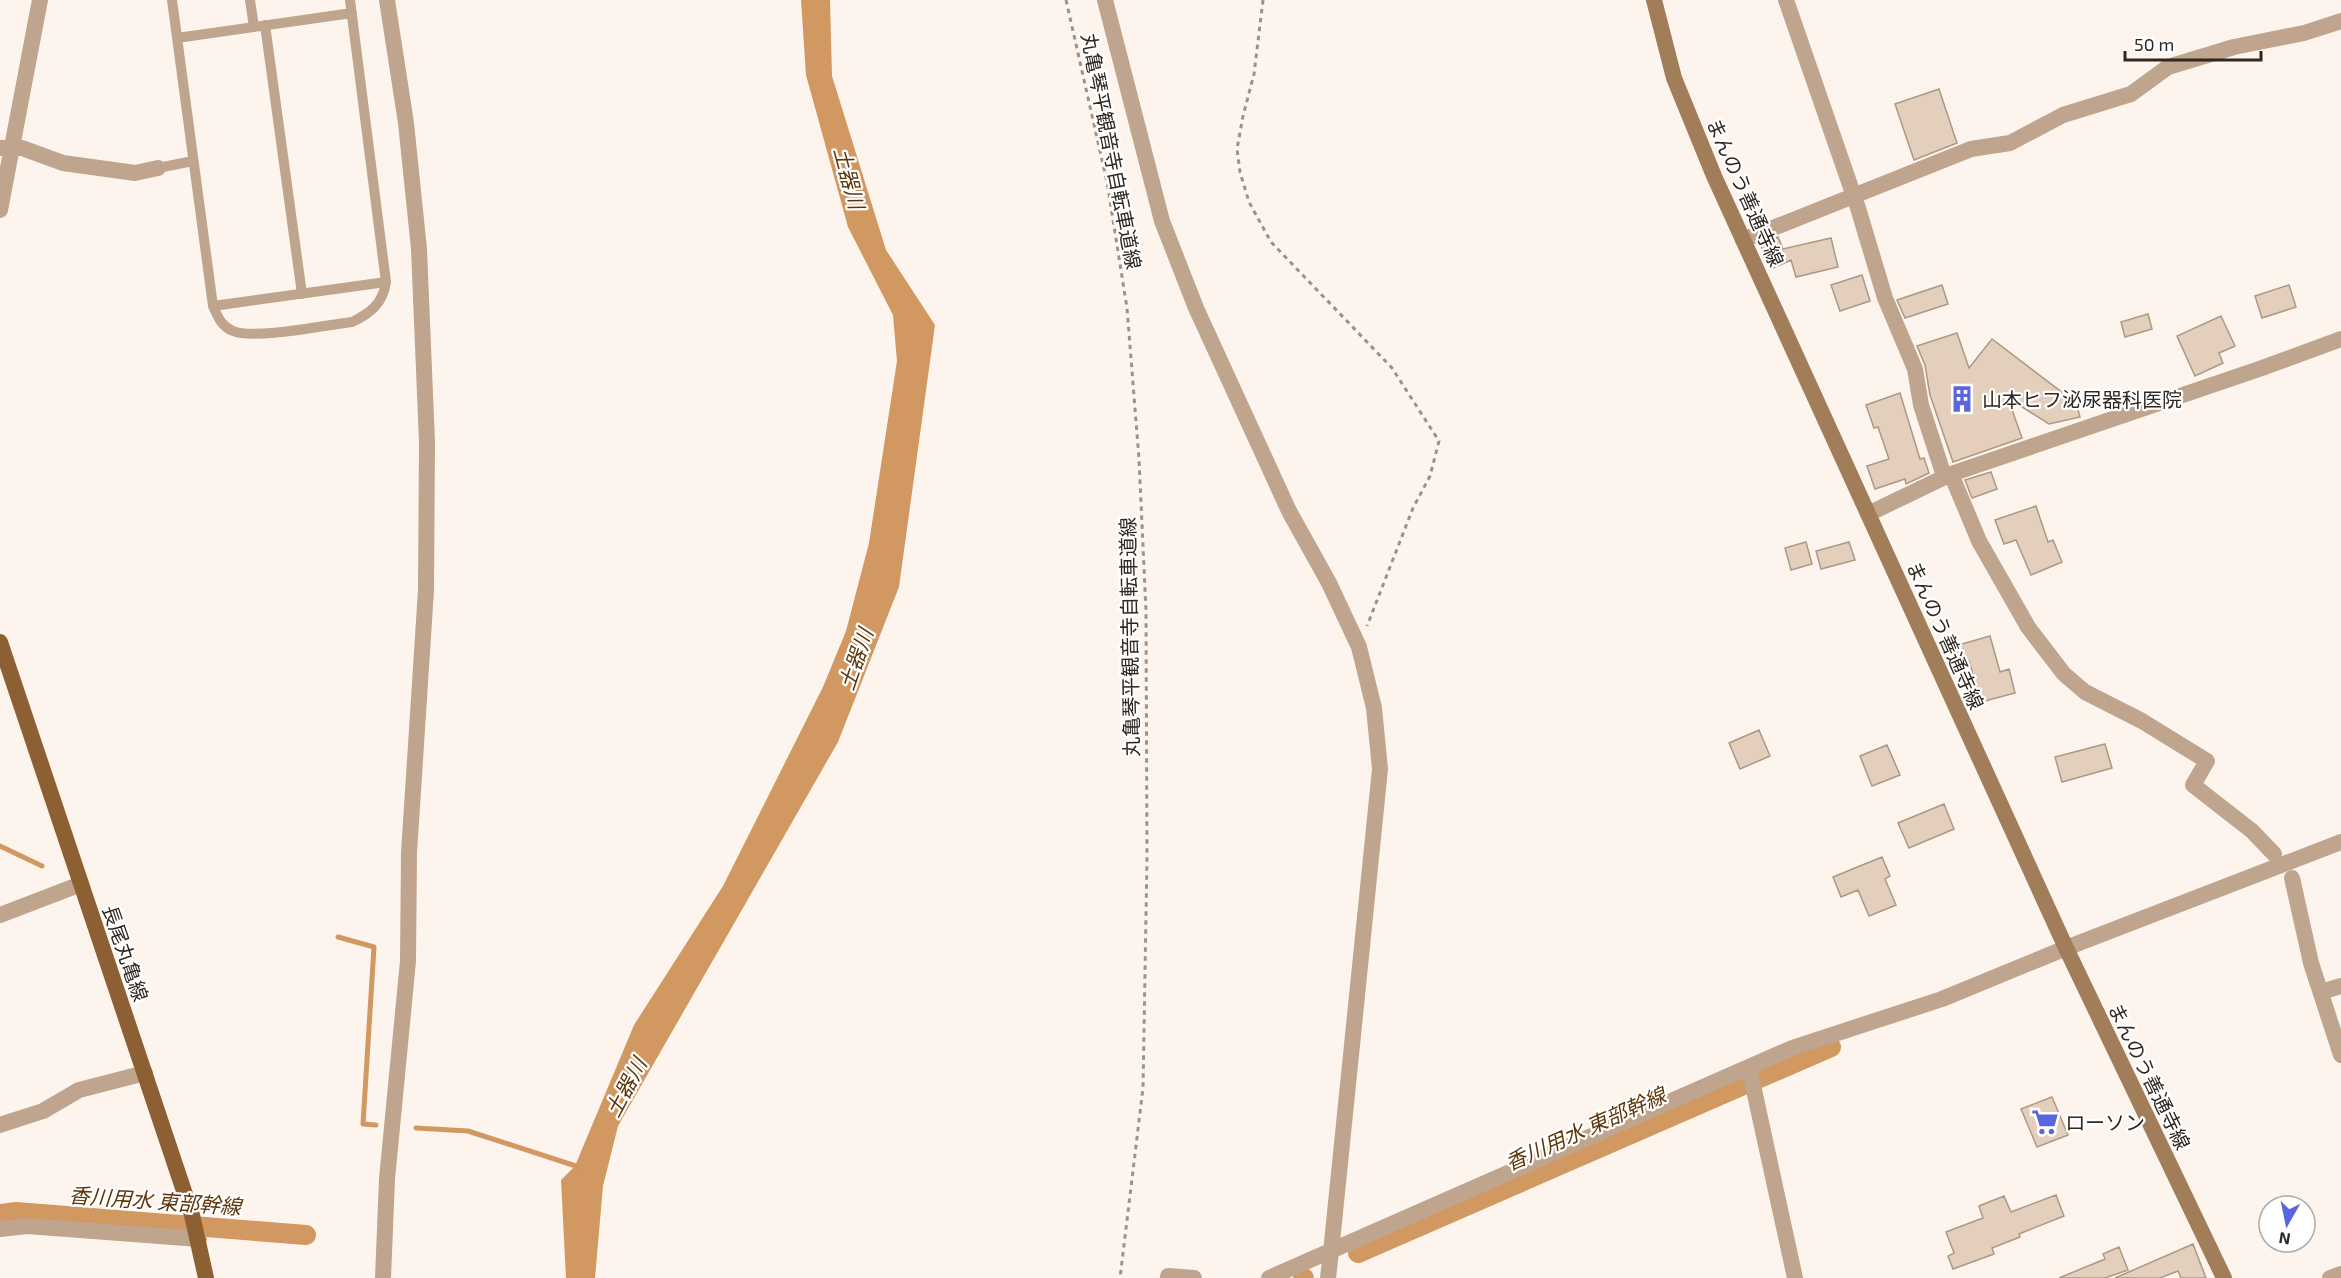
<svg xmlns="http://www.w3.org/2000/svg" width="2341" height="1278" font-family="'Exo 2','Noto Sans JP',sans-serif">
  <rect width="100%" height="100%" fill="#fdf5ed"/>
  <path fill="#d19861" d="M801 0H830L832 76 886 250 935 325 899 587 838 742 618 1126 603 1186 595 1278H566L561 1180 575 1166 634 1025 723 886 823 687 846 631 869 543 897 361 893 315 848 227 806 75Z"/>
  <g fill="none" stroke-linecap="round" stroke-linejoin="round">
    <path stroke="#d19861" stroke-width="5" d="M0 846 42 866
      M338 937 374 947 363 1124 376 1125
      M416 1128 468 1131 582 1168"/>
    <path stroke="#d19861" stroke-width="20" d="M0 1214 16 1212 306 1235
      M1358 1253 1831 1047
      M1303 1278H1304"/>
  </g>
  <path fill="#e4cfbc" stroke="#ab9886" stroke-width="1.5" d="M1939 89 1957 143 1914 160 1895 104Z
    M1778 237 1783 249 1831 238 1838 267 1796 277 1791 260 1771 269 1760 244Z
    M1862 275 1870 301 1840 311 1831 285Z
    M1942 285 1948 304 1905 318 1897 300Z
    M2289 285 2296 307 2262 318 2255 296Z
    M2148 314 2152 329 2125 337 2121 322Z
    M2221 316 2235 346 2219 353 2223 363 2195 376 2177 336Z
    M1957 333 1969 368 1992 339 2076 403 2080 417 2049 424 2008 398 2022 438 1953 462 1930 395 1925 365 1917 346Z
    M1900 393 1920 459 1924 458 1929 473 1906 484 1905 479 1875 489 1867 466 1889 459 1878 427 1874 428 1866 405Z
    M1991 472 1997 489 1972 498 1965 480Z
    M2036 506 2048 542 2053 540 2062 562 2031 575 2016 540 2004 544 1995 520Z
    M1806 542 1812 564 1791 570 1785 548Z
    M1849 542 1855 560 1821 569 1816 551Z
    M1990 636 2000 672 2009 669 2015 693 1981 702 1969 661 1960 663 1955 646Z
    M1759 730 1770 756 1740 769 1729 743Z
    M2105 744 2112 768 2062 782 2055 757Z
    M1887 745 1900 775 1872 786 1860 756Z
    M1944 804 1954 829 1909 848 1898 823Z
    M1882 857 1890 876 1885 879 1896 905 1869 916 1858 890 1841 897 1833 877Z
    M2052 1097 2068 1135 2037 1147 2021 1109Z
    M2056 1195 2064 1216 2019 1234 2020 1237 1992 1248 1994 1254 1953 1269 1948 1256 1954 1253 1946 1232 1983 1218 1979 1206 2004 1196 2011 1212Z
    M2193 1244 2206 1278H2181L2178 1271 2160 1278H2115Z
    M2119 1247 2128 1270 2105 1278H2059L2105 1259 2103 1254Z"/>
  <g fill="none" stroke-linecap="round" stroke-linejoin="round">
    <path stroke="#9b938b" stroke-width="3" stroke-dasharray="4.5 4.5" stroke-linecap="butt" d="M1066 0 1107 182 1127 308 1139 459 1146 611 1147 858 1143 1088 1120 1278
      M1263 0 1254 74 1243 116 1237 149 1240 172 1249 202 1271 242 1392 368 1439 441 1430 476 1413 508 1367 626"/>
    <path stroke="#bfa58d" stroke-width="10" d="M172 0 213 306C218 317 221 326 233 331 254 340 326 325 352 322 371 313 383 303 386 282L350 0
      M250 0 254 27
      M265 25 302 294
      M177 38 352 13
      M158 168 193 161
      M213 306 386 282"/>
    <path stroke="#bfa58d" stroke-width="16" d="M1105 0 1162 221 1196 308 1289 511 1329 583 1359 647 1374 708 1380 769 1331 1252
      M1786 0 1858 208 1885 298 1915 369 1921 405 1944 476
      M0 148H22L63 163 135 173 158 168
      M0 210 40 0
      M1743 240 1971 149 2010 143 2063 115 2131 94 2168 67 2234 47 2304 33 2341 21
      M1951 474 1979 541 2028 627 2064 674 2085 692 2142 721 2207 761 2193 785 2252 831 2274 854
      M1868 514 1951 474 2262 368 2341 339
      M2292 878 2311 963 2341 1055
      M0 915 81 884
      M2321 992 2341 986
      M1749 1067 1795 1278
      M0 1125 43 1111 79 1090 145 1073
      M0 1229 27 1226 199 1239
      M383 1278 387 1179 408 961 409 853 426 590 427 442 419 249 406 123 387 0
      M2330 1278 2341 1274"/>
    <path stroke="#bfa58d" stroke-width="16" d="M1168 1276 1194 1278
      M1269 1278 1792 1048 1942 999 2066 948 2341 842
      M1328 1278 1331 1252"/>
    <path stroke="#a27d5a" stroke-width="16" d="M1654 0 1674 78 1714 176 2066 948 2224 1278"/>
    <path stroke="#8d6033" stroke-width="16" d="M0 642 192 1215 206 1278"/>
  </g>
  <defs>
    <symbol id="building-bare" viewBox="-9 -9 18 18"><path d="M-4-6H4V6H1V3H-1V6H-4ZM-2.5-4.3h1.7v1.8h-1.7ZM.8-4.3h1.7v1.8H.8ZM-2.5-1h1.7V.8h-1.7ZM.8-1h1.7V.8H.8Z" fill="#5966dd" stroke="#fff" stroke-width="2.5" paint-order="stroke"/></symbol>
    <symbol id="supermarket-bare" viewBox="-9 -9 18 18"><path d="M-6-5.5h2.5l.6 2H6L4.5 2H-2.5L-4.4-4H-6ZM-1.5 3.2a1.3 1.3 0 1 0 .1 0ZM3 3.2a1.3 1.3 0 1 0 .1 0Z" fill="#5966dd" stroke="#fff" stroke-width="2.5" paint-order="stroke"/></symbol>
  </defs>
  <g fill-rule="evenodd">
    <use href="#building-bare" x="1943" y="380" width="38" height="38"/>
    <use href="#supermarket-bare" x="2026" y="1103" width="38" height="38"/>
  </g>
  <g text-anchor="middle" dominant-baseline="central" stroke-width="4.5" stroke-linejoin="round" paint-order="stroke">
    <g font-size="20" fill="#2f2720" stroke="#fff">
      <text transform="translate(1112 151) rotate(79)">丸亀琴平観音寺自転車道線</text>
      <text transform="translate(1746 192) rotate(66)">まんのう善通寺線</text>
      <text transform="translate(1946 635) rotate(66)">まんのう善通寺線</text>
      <text transform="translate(1129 637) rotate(-91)">丸亀琴平観音寺自転車道線</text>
      <text transform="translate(126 953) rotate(71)">長尾丸亀線</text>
      <text transform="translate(2150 1076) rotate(64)">まんのう善通寺線</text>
    </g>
    <g font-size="20" fill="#2f2720" stroke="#fff" text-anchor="start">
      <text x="1982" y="399">山本ヒフ泌尿器科医院</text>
      <text x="2065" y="1122">ローソン</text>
    </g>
    <g font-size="21" font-style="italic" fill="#5d370b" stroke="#fff">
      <text transform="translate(850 178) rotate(75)">土器川</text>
      <text transform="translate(855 659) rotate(-71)">土器川</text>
      <text transform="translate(625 1087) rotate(-62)">土器川</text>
      <text transform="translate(1585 1128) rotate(-24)">香川用水 東部幹線</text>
      <text transform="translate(155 1200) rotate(4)">香川用水 東部幹線</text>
    </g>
  </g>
  <g transform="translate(2287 1224) rotate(189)"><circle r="28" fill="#ffffff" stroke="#aca9a6" stroke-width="1.5"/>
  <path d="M0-4.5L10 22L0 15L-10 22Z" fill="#5966dd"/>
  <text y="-9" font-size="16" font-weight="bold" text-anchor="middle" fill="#2f2720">N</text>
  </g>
  <path d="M2125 51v9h136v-9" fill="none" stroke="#2f2720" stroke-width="3"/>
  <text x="2134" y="51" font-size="18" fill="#2f2720" stroke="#ffffff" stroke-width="4.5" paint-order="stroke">50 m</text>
</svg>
